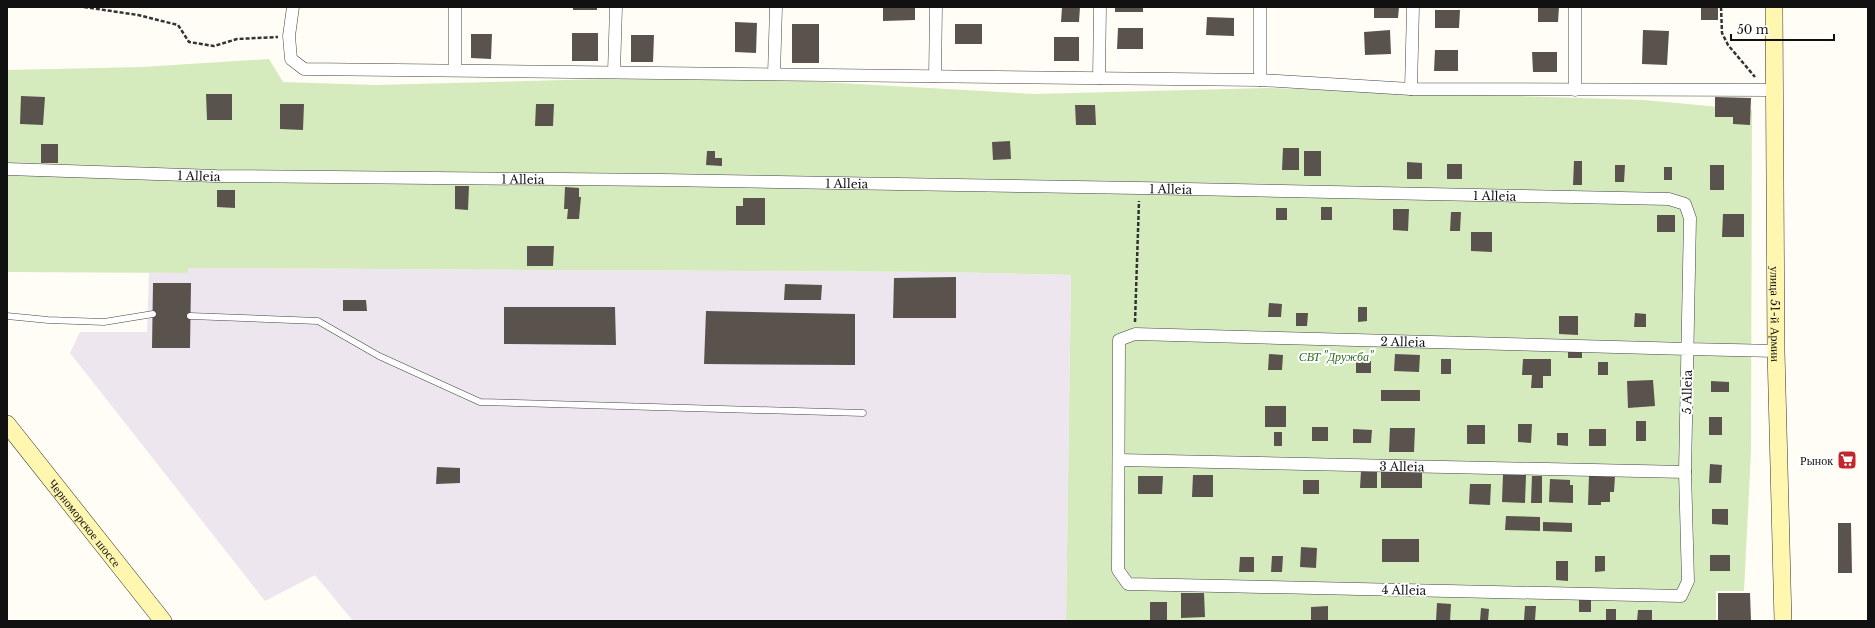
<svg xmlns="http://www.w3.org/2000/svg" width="1875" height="628" font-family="'Libre Baskerville',serif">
  <rect width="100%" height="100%" fill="#fffdf5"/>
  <path fill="#eee6ef" d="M189 268 939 272 1071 275 1066 621H353L315 575 265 601 70 353 80 332H147L149 273H187Z"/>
  <path fill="#d5ebbd" d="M269 59 283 82 375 85 604 79 804 81 1034 94 1267 88 1644 100 1752 110 1751 452 1744 591H1716V621H1066L1071 275 939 272 189 268 187 273 7 272V70L142 67Z"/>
  <path fill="#5a524d" d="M573 7H597V10H573Z
    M883 7H915V20L883 21Z
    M1062 7H1080L1079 22H1061Z
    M1115 7H1143V12H1115Z
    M1374 7H1399L1398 18H1374Z
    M1538 7H1559L1558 22H1538Z
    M1701 7H1718V20H1701Z
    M1435 10H1460L1459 28H1435Z
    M1207 17 1234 18V36L1206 35Z
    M735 22 757 23 756 53 735 52Z
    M792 24H819V63H792Z
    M955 24H982V44H955Z
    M1118 28H1143V49H1117Z
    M1390 30 1391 54 1365 55 1364 32Z
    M1643 30 1669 31 1667 65 1642 64Z
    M572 33H598V61H572Z
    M471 34H492L491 59 471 58Z
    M631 35H654L653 62H631Z
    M1054 37H1079V61H1054Z
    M1435 50H1458V71H1434Z
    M1532 52H1557V72H1533Z
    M206 94H232V120H207Z
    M21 96 45 97 43 125 20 124Z
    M1715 97 1751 98 1750 125 1733 124V117H1715Z
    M280 104H304L303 130 280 129Z
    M536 104H554L553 126H535Z
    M1075 105H1095L1096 125H1076Z
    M1010 141 1011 159 993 160 992 142Z
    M41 144H58V163H41Z
    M1283 148H1299V170H1282Z
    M707 151H715V158H722V166L706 165Z
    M1304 151H1321V176H1304Z
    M1574 161H1582V185H1573Z
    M1407 162 1422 163V179H1407Z
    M1447 164H1462V179H1447Z
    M1615 165H1625L1624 182H1615Z
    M1710 165H1724V190H1710Z
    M1664 167H1672V180H1664Z
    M455 186H469L468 210 455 209Z
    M565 187 579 188V197H581L579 219H567L568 209H564Z
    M217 190H235V208L217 207Z
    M743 198H765V225H736V206H743Z
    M1321 207H1332V220H1321Z
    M1276 208H1287V220H1276Z
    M1393 209H1409L1408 231 1393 230Z
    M1451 212H1461L1460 231H1450Z
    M1723 214H1744V237H1722Z
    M1657 215H1675V232H1657Z
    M1471 232H1492V252L1471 251Z
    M527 246H554L553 266H527Z
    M956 277V318H893L894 278Z
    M153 283H191L190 348H152Z
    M785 284 822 285 821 300H784Z
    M343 300H366L367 311H343Z
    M1269 303 1282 304 1281 317H1268Z
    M504 307H615L616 345 504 344Z
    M1358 307H1367V321L1358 322Z
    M706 311 855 314V365L704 364Z
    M1296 313H1308L1307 326H1296Z
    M1635 313 1646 314V327H1634Z
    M1559 316H1578V335L1559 334Z
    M1568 350H1582V358H1568Z
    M1269 354 1283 355 1282 370H1268Z
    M1395 354 1420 355 1419 372 1394 371Z
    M1441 359H1451V374H1441Z
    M1523 359H1551V376H1543V388H1531L1532 375H1522Z
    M1356 361H1371V373H1356Z
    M1598 362H1608V375H1598Z
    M1653 380 1655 406 1628 408 1627 381Z
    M1711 381 1729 382V392H1711Z
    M1381 390H1420V401H1381Z
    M1265 406H1286V427H1265Z
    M1709 417H1722V435H1709Z
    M1636 421H1646V441H1636Z
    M1518 424H1532L1531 443 1518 442Z
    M1467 425H1485V444H1467Z
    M1312 427H1328V441H1312Z
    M1390 428H1415L1414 452H1389Z
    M1353 429 1372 430 1371 443H1353Z
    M1589 429H1606V446H1589Z
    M1274 432H1282V446H1274Z
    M1557 433H1568V446L1557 445Z
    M1710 464 1722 465 1721 483H1709Z
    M437 467 460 468V483L436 484Z
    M1361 471 1377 472V488H1360Z
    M1381 471H1422V488H1381Z
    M1503 474 1526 475 1525 503 1502 502Z
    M1193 475H1213V497H1192Z
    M1589 475 1615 476 1614 492H1610V502H1601V505H1588Z
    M1138 476H1163L1162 494H1138Z
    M1532 476H1542V503H1531Z
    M1550 479 1570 480V485H1573V503L1549 502Z
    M1303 480H1319V494H1303Z
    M1470 484H1491L1490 505 1469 504Z
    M1712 509H1728V525L1712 524Z
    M1506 516 1540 517V531L1505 530Z
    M1543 522 1572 523V532L1543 531Z
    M1838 523H1851L1852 573H1838Z
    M1382 539H1419V562H1382Z
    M1301 547 1317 548 1316 568 1300 567Z
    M1710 555H1730V571H1710Z
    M1272 556H1283L1282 572H1271Z
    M1595 556H1605V571L1595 572Z
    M1240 557H1254V572H1239Z
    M1556 561H1568V581L1556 580Z
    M1181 593H1204L1205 617 1181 618Z
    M1718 593H1750L1751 621H1718Z
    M1579 600H1591V612H1579Z
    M1150 602H1167V621H1150Z
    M1437 603 1451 604 1450 621H1436Z
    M1328 606V621H1311V607Z
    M1525 606H1536L1535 620H1524Z
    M1481 608 1489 609 1488 621H1480Z
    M1606 609H1616V621H1606Z
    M1638 610H1652V621H1637Z"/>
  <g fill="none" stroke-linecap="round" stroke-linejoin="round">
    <defs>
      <path id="lane" d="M7 316 48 320 104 322 153 314
        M190 316 318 321 379 356 480 402 863 413"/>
      <g id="street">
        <path d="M293 7 289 36 291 59 304 69 1260 80 1411 89 1775 90"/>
        <path d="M455 70V7"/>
        <path d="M614 72 616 7"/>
        <path d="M774 74 776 7"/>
        <path d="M935 76 936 7"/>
        <path d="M1099 78 1100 7"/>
        <path d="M1260 80V7"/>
        <path d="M1411 89 1413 7"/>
        <path d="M1575 90V7"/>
        <path id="s1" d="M7 169 216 176 663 180 1139 188 1669 199 1685 204 1690 218 1685 472 1688 581 1681 596 1128 584 1118 570 1119 340 1135 334 1688 349 1776 351"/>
        <path id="s2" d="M1119 460 1685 472"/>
      </g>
      <g id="secondary">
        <path id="s3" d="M1774 7 1776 351 1783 621"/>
        <path id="s4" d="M7 424 163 621"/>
      </g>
    </defs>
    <use href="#lane" stroke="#444" stroke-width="7"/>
    <use href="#street" stroke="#444" stroke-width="13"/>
    <use href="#secondary" stroke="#333" stroke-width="18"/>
    <path stroke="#333" stroke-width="2.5" stroke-dasharray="4 2" stroke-linecap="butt" d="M84 7 138 15 178 25 189 42 214 46 237 39 278 37
      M1721 7 1722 33 1728 45 1755 77
      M1135 322 1139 201"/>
    <use href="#lane" stroke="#fff" stroke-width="6"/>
    <use href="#street" stroke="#fff" stroke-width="12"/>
    <use href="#secondary" stroke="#fff6b0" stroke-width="17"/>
  </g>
  <defs>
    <symbol id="supermarket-square" viewBox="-11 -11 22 22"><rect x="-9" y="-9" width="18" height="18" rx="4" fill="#c4262e" stroke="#fff"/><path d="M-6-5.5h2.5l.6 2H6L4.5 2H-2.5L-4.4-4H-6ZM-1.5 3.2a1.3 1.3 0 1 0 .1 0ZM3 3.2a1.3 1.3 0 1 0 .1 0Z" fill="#fff"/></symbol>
  </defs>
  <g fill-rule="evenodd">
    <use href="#supermarket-square" x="1836" y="449" width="22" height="22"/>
  </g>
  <g text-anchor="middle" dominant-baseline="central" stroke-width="4" stroke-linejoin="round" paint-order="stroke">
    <g font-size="12" fill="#111" stroke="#fff">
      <text stroke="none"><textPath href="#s1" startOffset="192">1 Alleia</textPath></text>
      <text stroke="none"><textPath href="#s1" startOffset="516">1 Alleia</textPath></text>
      <text stroke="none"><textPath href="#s1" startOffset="840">1 Alleia</textPath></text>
      <text stroke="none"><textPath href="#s1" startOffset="1164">1 Alleia</textPath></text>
      <text stroke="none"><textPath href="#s1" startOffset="1488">1 Alleia</textPath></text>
      <text stroke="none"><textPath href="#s3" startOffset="307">улица 51-й Армии</textPath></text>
      <text stroke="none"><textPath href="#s1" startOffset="3159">2 Alleia</textPath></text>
      <text transform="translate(1687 392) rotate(-89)">5 Alleia</text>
      <text stroke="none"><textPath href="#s2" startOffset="283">3 Alleia</textPath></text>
      <text stroke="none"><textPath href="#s4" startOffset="126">Черноморское шоссе</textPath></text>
      <text transform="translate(1404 590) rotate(1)">4 Alleia</text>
    </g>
    <g font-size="12" font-style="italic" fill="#2f6b1f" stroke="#fff">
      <text x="1336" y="356">СВТ "Дружба"</text>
    </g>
    <g font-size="12" fill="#111" stroke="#fff" text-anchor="end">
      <text x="1833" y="460">Рынок</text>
    </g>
  </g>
  <rect width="1875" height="628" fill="none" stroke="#111111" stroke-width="16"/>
  <path d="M1731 34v6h103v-6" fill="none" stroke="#111111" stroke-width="2"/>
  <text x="1737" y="34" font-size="12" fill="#111111" stroke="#ffffff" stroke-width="3" paint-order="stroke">50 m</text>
</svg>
